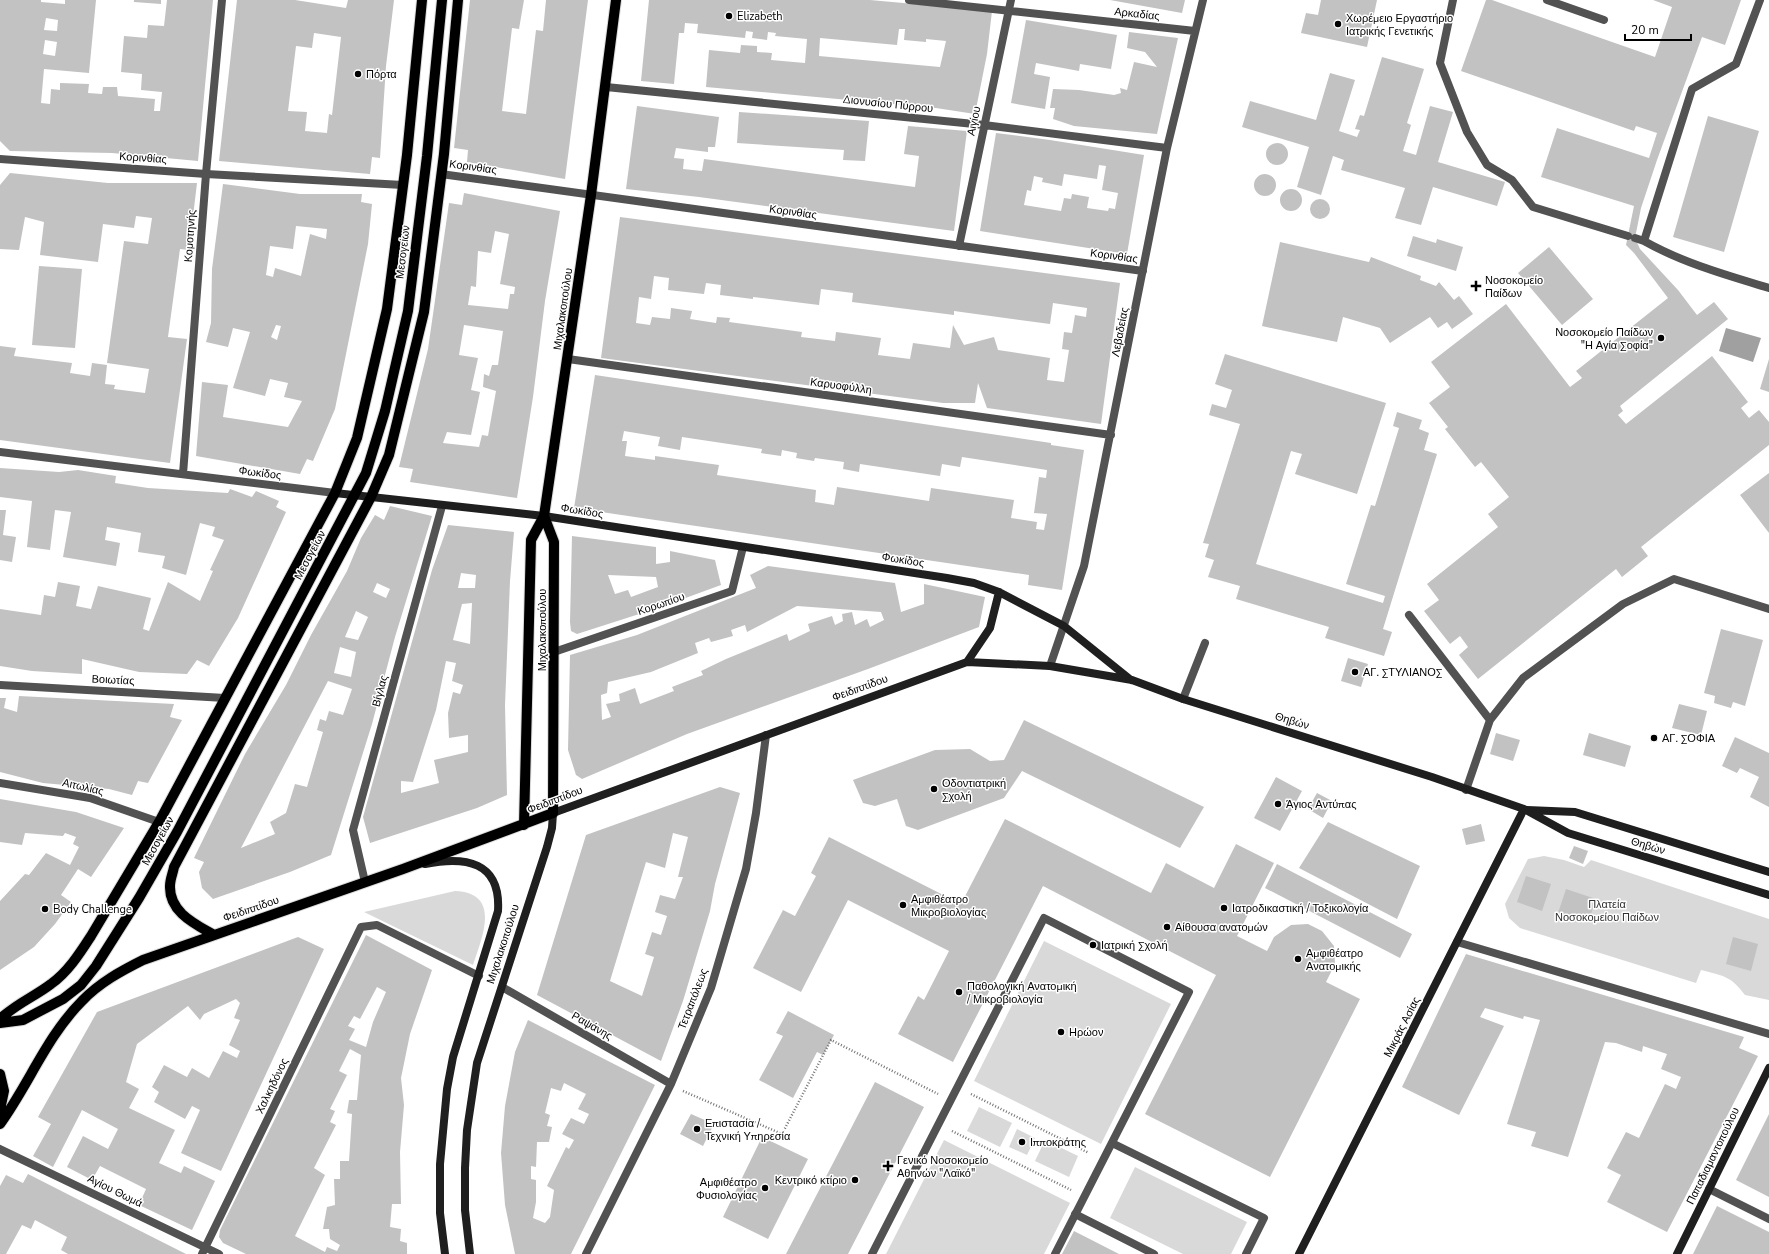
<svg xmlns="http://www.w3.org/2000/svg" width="1769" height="1254" font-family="'Nunito Sans',sans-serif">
  <rect width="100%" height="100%" fill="#fff"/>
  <path fill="#d9d9d9" d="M1544 856 1564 860 1584 867 1591 860 1769 919V1000L1745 995C1731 976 1724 976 1701 970L1696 983 1520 928 1509 918 1505 904 1528 859Z
    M455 891C502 893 482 937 473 965L364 912Z
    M1044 941 1171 1004 1101 1144 974 1081Z
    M979 1107 1012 1123 1000 1147 967 1131Z
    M1017 1129 1035 1138 1027 1155 1009 1147Z
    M944 1140 1070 1203 1044 1254H886Z
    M1045 1140 1078 1156 1069 1177 1035 1161Z
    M1135 1167 1247 1222 1231 1254H1183L1110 1218Z"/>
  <path fill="#a0a0a0" d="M1726 328 1761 338 1753 362 1719 351Z"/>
  <path fill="#c2c2c2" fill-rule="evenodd" d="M0 0H41V2L65 4V0H96L89 73 44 69 41 103 50 104 51 89 60 90V83L89 84 88 93 102 94 103 87H117L118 96 155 99 154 111H160L162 92 141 90 142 74 121 72 124 36 147 38 148 25 164 26 167 0H213L198 161 112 153 10 151 0 141ZM46 18 58 20 57 31 44 30ZM45 40 57 42 55 56 43 54Z
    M134 0H161V4L134 2Z
    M237 0H295L346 8 348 0H394L386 66 380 158 372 157 370 174 219 161ZM314 33 341 37 332 115 329 114 327 133 305 131 307 112 288 111 296 46 312 48Z
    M470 0H524L519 29 512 28 502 111 526 114 536 30 543 31 546 0H588L565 179 467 162 468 150 454 148Z
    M649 0H870L992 11 987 54 975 114 936 108 706 87 709 50 740 53 741 45 757 46V52L772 53 771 60 805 63 807 39 775 36 776 33 768 32 767 40 752 38 753 32 746 31 745 38 697 33 698 24 685 23 684 33H679L674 84 641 81ZM899 29H905L904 40 926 42V39L946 41 940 67 819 56 820 38 897 45Z
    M1110 0H1185L1182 13Z
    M1321 0H1377L1367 47 1301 33 1306 13 1318 15Z
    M1486 0H1492L1655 57 1672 7 1653 0H1741L1725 45 1702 37 1657 160 1641 208 1635 238 1640 249 1678 290 1697 315 1714 302 1728 319 1620 406 1623 411 1618 415 1626 424 1712 356 1748 402 1741 408 1749 418 1759 410 1769 422V445L1641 547 1648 556 1622 577 1616 569 1478 679 1459 655 1468 647 1460 636 1450 644 1424 611 1439 600 1427 584 1498 527 1488 514 1509 497 1481 462 1475 467 1445 429 1448 427 1429 403 1450 387 1431 362 1506 304 1570 387 1582 378 1576 371 1668 298 1634 253 1626 245 1634 206 1541 177 1557 128 1649 158 1657 133 1636 126 1634 131 1461 71Z
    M1026 20 1117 35 1111 69 1080 64 1079 71 1036 63 1034 74 1050 77 1045 109 1011 103Z
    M1129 32 1178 38 1157 134 1074 126 1053 119 1055 108H1050L1053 89 1079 90 1114 95 1121 93 1120 88 1127 90 1134 62 1157 67 1145 52 1127 48Z
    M1382 57 1424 69 1407 123 1411 125 1403 151 1416 155 1430 106 1453 112 1438 162 1505 182 1497 206 1433 187 1421 225 1395 218 1405 188 1341 170 1344 160 1333 156 1321 195 1297 187 1309 147 1242 127 1250 101 1316 120 1330 73 1355 80 1339 131 1357 137 1360 130 1355 129 1360 115 1364 116Z
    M637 106 719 117 715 147H708V152L676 148 674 158 684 159 683 169 702 171 704 159 915 187 919 156 904 154 908 126 967 131 954 231 699 197 626 189Z
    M739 112 869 121 865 161 843 160 844 150 737 143Z
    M1708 116 1759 131 1724 252 1673 237Z
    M996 133 1050 140 1144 155 1127 254 980 231ZM1099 165 1106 166 1102 190 1118 193 1115 209 1109 208 1108 211 1087 208 1089 197 1072 194 1071 199 1064 198 1061 211 1024 205 1027 190 1031 191 1034 176 1043 178 1042 182 1062 186 1064 174 1097 179Z
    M1266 154a11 11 0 1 1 22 0a11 11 0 1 1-22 0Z
    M10 173 108 183H197L189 250 180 249 168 337 187 339 170 463 0 440V346L16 348 14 356 72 363 70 373 90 376 92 363 107 365 105 384 115 385 114 389 145 393 149 369 107 363 124 241 148 244 152 218 136 216 134 228 103 224 98 262 40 255 44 222 25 217 19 250 0 249V185Z
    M1254 185a11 11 0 1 1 22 0a11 11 0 1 1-22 0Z
    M223 184 300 194H362L361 202 372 204 368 244 335 409 313 461 307 459 300 474 196 456 202 382 228 385 223 417 288 427 302 401 284 397 288 383 270 379 265 396 233 388 250 332 233 328 228 347 206 342 211 323 212 269ZM296 226 327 229 326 239 310 234 301 276 275 268 273 277 266 275 270 246 293 249ZM276 325 281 326 277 340 271 337Z
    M1280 200a11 11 0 1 1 22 0a11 11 0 1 1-22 0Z
    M464 193 560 211 545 301 533 397 517 498 410 482 413 469 399 467 428 349 449 203 462 205ZM495 231 509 234 500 284 515 287 514 294H510L508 309 468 305 471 286 476 287 478 251 491 253ZM464 325 503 331 498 365H492L489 376 484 374 483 387 496 391 488 436 482 435 479 447 443 443 447 432 471 435 480 392 471 390 478 358 459 355Z
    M1310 209a10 10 0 1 1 20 0a10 10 0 1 1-20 0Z
    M620 217 1120 283 1101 424 987 408 978 383 975 403H943L601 358ZM654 276 669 278 668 290 704 294 706 283 721 285 720 295 753 299V297L819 305 821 289 853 293 852 302 954 315V311L1050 324 1053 303 1087 308 1086 317 1075 315 1072 333 1064 332 1062 349 1069 350 1064 382 1047 380 1050 358 998 350 994 337 964 345 953 325 950 348 913 343 910 359 878 355 881 338 836 332 835 341 801 337 802 332 729 322 730 318 717 317 716 323 690 319 692 311 671 308 670 319 652 317 650 325 636 323 639 297 651 299Z
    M1413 236 1436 243 1437 239 1463 247 1456 271 1407 256Z
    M1280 242 1369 262 1371 257 1421 276 1420 280 1436 286 1439 282 1454 300 1459 296 1473 314 1452 329 1447 322 1438 328 1430 317 1390 343 1380 328 1343 317 1337 342 1262 326Z
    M1549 247 1593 299 1562 325 1518 273Z
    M39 266 82 269 75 348 32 345Z
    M1225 354 1386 403 1357 494 1295 474 1302 454 1291 451 1256 564 1383 603 1385 596 1346 584 1371 505 1375 506 1399 428 1393 426 1397 412 1422 420 1419 429 1429 433 1424 450 1437 454 1383 629 1392 632 1384 656 1325 638 1329 627 1236 599 1240 586 1208 577 1214 560 1205 557 1209 544 1203 543 1240 424 1209 415 1212 404 1226 408 1232 390 1215 384Z
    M1769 359V392L1760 389Z
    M595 375 1051 443V445L1084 450 1062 590 1028 585 1029 575 574 508ZM624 431 660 437 658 446 680 450 682 437 762 449 761 453 781 456 782 450 797 453 796 458 814 461 815 458 844 462 843 469 859 472 860 464 940 476 942 464 960 467 962 457 1047 470 1046 478 1039 477 1034 513 1047 514 1044 530 1036 529 1037 522 1011 518 1014 500 931 488 929 501 837 487 834 505 815 502 816 490 717 475 719 465 655 456V460L625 456 627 441H622Z
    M0 468 59 472 78 470 116 476 115 483 148 488 228 493 230 489 252 497 256 491 279 501 276 507 286 512 238 618 209 666 197 660 187 674 139 672 82 659V674L32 671 0 666V609L41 615 44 595 55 597 58 582 80 586 76 606 91 609 98 586 151 598 143 629 149 631 168 582 200 601 213 571 210 570 224 540 212 536 215 527 200 523 186 575 162 568 165 556 138 552 141 533 107 527 105 540 120 543 116 566 63 557 71 512 55 510 50 550 27 547 32 501 0 497Z
    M1769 473V533L1740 495Z
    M390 506 432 516 395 637 372 724 331 855 290 872 213 899 202 888 199 872 204 862 194 858 245 754 286 685 311 635 347 571 361 538 375 515 384 520ZM377 583 390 589 386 598 373 592ZM356 611 368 617 358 640 345 637ZM340 647 356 652 351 677 334 673ZM328 681 352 689 343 715 329 711 326 721 320 719 317 730 323 732 307 787 295 784 286 813 270 822 275 834 241 848Z
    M0 510H6L3 535 16 537 12 562 0 560Z
    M448 525 514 532 510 581 505 705 507 795 477 808 370 843 363 817 432 570ZM461 573 476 575 475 588H458ZM472 603 470 644 453 640 462 604ZM446 661 456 663 452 681 463 685 460 694 453 692 448 713 449 738 468 735V752L434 760 439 783 401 793V781L413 782 436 710Z
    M572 536 656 547V564L670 562V551L715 560 721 585 661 607 577 634 571 631 570 622ZM608 575 656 577 658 587 631 597 628 590 615 594Z
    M768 566 895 583 901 612 924 604V584L985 597 979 627 868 669 687 734 582 779 576 775 568 750 570 655 637 635 756 588 750 575ZM797 606 881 612 884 620 870 627 867 619 855 625 852 612 842 614 843 621 835 625 832 616 808 624 810 631 789 641 787 634 726 659 701 671 703 675 672 687 674 691 640 704 635 688 619 694 620 701 606 704 611 717 602 720 601 695 607 693 608 682 651 672 698 653 695 643 709 638 711 642 733 636 731 630 745 625 747 632Z
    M1721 629 1763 640 1745 706 1733 702 1731 708 1714 703 1715 696 1704 693Z
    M1348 658 1368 664 1361 687 1341 681Z
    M19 696 174 704 170 717 182 720 148 783 138 781 132 795 109 789 43 783 0 772V698H6L4 708 17 712Z
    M1679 704 1707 711 1701 735 1672 728Z
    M1024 720 1204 807 1180 848 1022 771 1004 798 918 830 906 826 897 799 875 806 863 803 853 780 935 750 970 749 990 761 1004 760Z
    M1496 733 1520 740 1513 761 1490 754Z
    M1589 733 1631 746 1625 767 1583 755Z
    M1735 737 1769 753V807L1750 797 1759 777 1740 768 1737 773 1722 766Z
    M1276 777 1302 791 1280 831 1254 818Z
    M720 787 740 793 715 884 710 911 683 1001 661 1061 537 995 586 835ZM673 833 688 837 678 877H683L675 899 660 895 655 912 667 916 661 935 652 932 645 954 654 957 642 996 610 981 646 862 665 868Z
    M1317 793 1332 801 1323 818 1308 809Z
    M0 799 76 812 124 828 91 877 78 869 61 895 71 902 55 924 34 947 0 970V901L25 874 29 875 46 853 70 865 79 847 73 844 76 837 65 833 63 836 25 833 22 845 0 842Z
    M1005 819 1151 893 1166 863 1214 888 1236 844 1274 863 1237 936 1267 951 1274 937 1291 925 1308 924 1322 931 1334 946 1335 964 1326 982 1360 999 1270 1177 1145 1114 1216 975 1043 886 953 1062 898 1034 918 996 924 1000 949 951 848 900 801 992 753 968 783 910 795 916 816 876 811 873 829 837 961 904Z
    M1328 822 1420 866 1397 919 1299 868Z
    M1481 824 1485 841 1466 845 1462 829Z
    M1574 846 1588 851 1583 864 1569 858Z
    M1277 864 1412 934 1400 958 1265 888Z
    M1526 876 1551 884 1542 911 1517 902Z
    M1566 889 1596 899 1588 923 1558 913Z
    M366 935 432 970 410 1034 401 1078 404 1105 400 1152 401 1204H392L390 1227 401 1229 400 1241 407 1243V1254H246L223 1243 219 1237 220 1230ZM377 987 386 992 373 1022 366 1047 349 1040 355 1029 348 1026 354 1016 360 1019ZM350 1049 361 1055 357 1100H349L347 1113 352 1114 349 1161H340V1179H334L335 1205 327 1207 323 1229H329L330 1239 340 1245 337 1251 327 1247 325 1252 295 1236 325 1175 314 1168 336 1125 330 1122 335 1111 330 1109 347 1075 339 1071Z
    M298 937 324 949 221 1171 181 1153 200 1110 192 1106 185 1119 154 1102 159 1092 152 1087 164 1065 187 1077 192 1068 209 1078 223 1051 237 1058 240 1051 229 1045 240 1020 234 1018 240 1003 236 999 204 1014 200 1020 188 1006 137 1044 126 1082 139 1089 129 1108 175 1130 159 1163 181 1173 184 1166 215 1181 192 1230 139 1205 146 1189 100 1166 92 1180 67 1167 83 1136 108 1149 118 1129 82 1110 53 1167 33 1156 51 1124 38 1117 97 1012Z
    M1733 937 1758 944 1751 971 1726 964Z
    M1466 954 1744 1037 1739 1048 1758 1056 1667 1232 1607 1202 1621 1175 1607 1168 1626 1132 1639 1138 1665 1084 1676 1089 1681 1077 1661 1069 1667 1054 1643 1046 1642 1052 1616 1043 1605 1042 1568 1157 1531 1146 1536 1132 1507 1124 1540 1020 1524 1016 1523 1019 1485 1008 1480 1017 1504 1026 1459 1115 1402 1087Z
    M788 1011 834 1035 823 1055 817 1052 793 1098 759 1080 783 1036 776 1033Z
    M528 1020 655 1085 571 1254H515L505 1205 501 1153 505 1106 515 1052ZM564 1083 586 1094 578 1109 589 1114 584 1124 571 1118 562 1134 574 1140 569 1149 566 1147 547 1186 554 1190 550 1217 545 1223 533 1218 536 1202V1180L531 1179V1166L536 1167 537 1142H549L552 1127 547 1126 550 1115 545 1113 551 1088 561 1091Z
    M875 1082 924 1107 848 1254H786Z
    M691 1114 714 1124 703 1146 680 1134Z
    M1769 1114V1197L1736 1180Z
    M762 1137 808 1159 768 1239 723 1217Z
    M28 1174 85 1203 186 1254H68L61 1250 67 1237 35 1220 31 1229 22 1225 6 1254H0V1186L6 1175 23 1183Z
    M1717 1206 1769 1232V1254H1693Z
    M1074 1231 1119 1254H1062Z"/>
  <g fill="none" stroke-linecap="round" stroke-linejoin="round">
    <defs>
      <path id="primary" d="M524 825 531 540 544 516
        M214 935C195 924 169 912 170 886 170 879 173 873 174 867L371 497 389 455 424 312 444 154 458 0
        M0 1019C17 1003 34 997 51 984 68 972 80 953 91 936L159 822 335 493 357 438 387 309 407 155 422 0
        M0 1023 23 1020 63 999 81 985 96 966 139 898 177 832 366 473 385 411 408 311 427 156 442 0
        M0 1074 4 1091 0 1110
        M0 1124C29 1084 47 1036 82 1001 99 983 121 971 143 960L403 869 553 813 554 542 544 516 591 195 616 0"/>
    </defs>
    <use href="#primary" stroke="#dbdbdb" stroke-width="12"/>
    <path stroke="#747474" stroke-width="2.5" stroke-dasharray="1 2" stroke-linecap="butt" d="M683 1091 782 1134 831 1040 938 1094
      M971 1094 1089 1153
      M952 1131 1071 1190"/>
    <path stroke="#525252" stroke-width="8" d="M1453 0 1440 63 1467 132 1487 165 1512 180 1533 207 1628 236
      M1547 0 1604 20
      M1760 0 1736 64 1692 89 1644 241C1683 263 1726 275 1769 288
      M1635 238 1644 241
      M1409 615 1490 720
      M1183 699 1205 643
      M1466 790 1490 720 1523 678 1623 604 1674 579 1769 609
      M1112 1143 1264 1218 1246 1254
      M1075 1214 1154 1254
      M872 1254 1044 918 1189 992 1055 1254"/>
    <path stroke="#525252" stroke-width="8" d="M909 0 1195 31
      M606 87 984 125 1167 148
      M0 159 206 174 403 185
      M441 174 1143 271
      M959 246 1011 0
      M568 359 1111 435
      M0 452 335 493
      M183 474 206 174 222 0
      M554 652 732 591 743 547
      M1050 666 1084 566 1167 148 1203 0
      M0 685 225 698
      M0 783 90 798 159 822
      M365 882 353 830 442 506
      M1457 942 1769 1034
      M502 987 671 1084
      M0 1149 219 1254
      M1709 1189 1769 1219
      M202 1254 361 927 377 925 479 976
      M586 1254 671 1084 711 988 746 869 756 813 766 735"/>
    <path stroke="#1f1f1f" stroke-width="8" d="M335 493 544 516 947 578 974 583 999 592 1064 626 1131 680
      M967 662 990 628 999 592
      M1527 810 1575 812 1769 872
      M425 864C465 856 501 861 498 911L453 1057 447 1089 440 1164V1213L445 1254
      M470 1254 465 1210V1168L467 1130 477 1063 547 847 552 828 553 813 967 662 1050 666 1132 680 1183 699 1432 777 1524 809 1568 833 1769 895
      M1299 1254 1524 809
      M1677 1254 1769 1068"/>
    <use href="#primary" stroke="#000" stroke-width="10"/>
  </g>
  <g fill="#000" stroke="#fff" stroke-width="1.5">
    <circle cx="729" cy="16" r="4"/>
    <circle cx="1338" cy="24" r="4"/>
    <circle cx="358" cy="74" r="4"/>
    <path d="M1474 280h4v4h4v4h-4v4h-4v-4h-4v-4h4z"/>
    <circle cx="1661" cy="338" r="4"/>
    <circle cx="1355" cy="672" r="4"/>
    <circle cx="1654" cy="738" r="4"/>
    <circle cx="934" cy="789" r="4"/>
    <circle cx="1278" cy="804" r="4"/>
    <circle cx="903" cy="905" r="4"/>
    <circle cx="1224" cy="908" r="4"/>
    <circle cx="45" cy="909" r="4"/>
    <circle cx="1167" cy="927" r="4"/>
    <circle cx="1093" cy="945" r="4"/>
    <circle cx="1298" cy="959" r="4"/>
    <circle cx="959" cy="992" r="4"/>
    <circle cx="1061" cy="1032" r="4"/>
    <circle cx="697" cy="1129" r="4"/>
    <circle cx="1022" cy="1142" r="4"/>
    <path d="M886 1160h4v4h4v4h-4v4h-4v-4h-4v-4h4z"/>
    <circle cx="855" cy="1180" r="4"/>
    <circle cx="765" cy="1188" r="4"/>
  </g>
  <g text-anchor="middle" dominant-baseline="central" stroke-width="3" stroke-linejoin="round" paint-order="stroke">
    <g font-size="11" fill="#000" stroke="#fff">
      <text transform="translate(1137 14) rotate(6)">Αρκαδίας</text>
      <text transform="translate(888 104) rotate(6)">Διονυσίου Πύρρου</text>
      <text transform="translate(974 121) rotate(-78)">Αιγίου</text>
      <text transform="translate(143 158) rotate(4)">Κορινθίας</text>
      <text transform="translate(473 167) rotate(8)">Κορινθίας</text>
      <text transform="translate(793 212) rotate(8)">Κορινθίας</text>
      <text transform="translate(190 236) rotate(-86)">Κομοτηνής</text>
      <text transform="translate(403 252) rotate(-83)">Μεσογείων</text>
      <text transform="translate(1114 256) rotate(8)">Κορινθίας</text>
      <text transform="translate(563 309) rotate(-82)">Μιχαλακοπούλου</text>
      <text transform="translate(1120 332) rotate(-79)">Λεβαδείας</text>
      <text transform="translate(841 386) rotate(8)">Καρυοφύλλη</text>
      <text transform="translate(260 473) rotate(7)">Φωκίδος</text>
      <text transform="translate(582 511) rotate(9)">Φωκίδος</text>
      <text transform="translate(310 555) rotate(-62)">Μεσογείων</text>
      <text transform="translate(903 560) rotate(9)">Φωκίδος</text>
      <text transform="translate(661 604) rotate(-19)">Κορωπίου</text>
      <text transform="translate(542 630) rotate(-90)">Μιχαλακοπούλου</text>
      <text transform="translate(113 680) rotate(3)">Βοιωτίας</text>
      <text transform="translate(860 688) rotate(-20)">Φειδιππίδου</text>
      <text transform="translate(380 691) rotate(-75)">Βίγλας</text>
      <text transform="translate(1292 721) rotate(17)">Θηβών</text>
      <text transform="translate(83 787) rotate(13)">Αιτωλίας</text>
      <text transform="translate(555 800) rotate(-21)">Φειδιππίδου</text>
      <text transform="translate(158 841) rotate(-61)">Μεσογείων</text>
      <text transform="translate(1648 846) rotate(17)">Θηβών</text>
      <text transform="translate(251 909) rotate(-19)">Φειδιππίδου</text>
      <text transform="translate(503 944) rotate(-72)">Μιχαλακοπούλου</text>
      <text transform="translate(693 999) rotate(-69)">Τετραπόλεως</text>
      <text transform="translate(592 1026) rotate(30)">Ραψάνης</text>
      <text transform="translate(1402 1027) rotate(-63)">Μικράς Ασίας</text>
      <text transform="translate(272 1086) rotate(-64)">Χαλκηδόνος</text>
      <text transform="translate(1713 1156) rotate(-64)">Παπαδιαμαντοπούλου</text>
      <text transform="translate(115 1191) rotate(26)">Αγίου Θωμά</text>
    </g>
    <g font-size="11" fill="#000" stroke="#fff" text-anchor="start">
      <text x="737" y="16">Elizabeth</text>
      <text x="1346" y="18">Χωρέμειο Εργαστήριο<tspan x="1346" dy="13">Ιατρικής Γενετικής</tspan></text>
      <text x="366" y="74">Πόρτα</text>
      <text x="1485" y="280">Νοσοκομείο<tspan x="1485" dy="13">Παίδων</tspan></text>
      <text x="1653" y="332" text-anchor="end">Νοσοκομείο Παίδων<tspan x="1653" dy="13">"Η Αγία Σοφία"</tspan></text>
      <text x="1363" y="672">ΑΓ. ΣΤΥΛΙΑΝΟΣ</text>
      <text x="1662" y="738">ΑΓ. ΣΟΦΙΑ</text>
      <text x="942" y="783">Οδοντιατρική<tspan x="942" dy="13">Σχολή</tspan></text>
      <text x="1286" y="804">Άγιος Αντύπας</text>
      <text x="911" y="899">Αμφιθέατρο<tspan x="911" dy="13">Μικροβιολογίας</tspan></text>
      <text x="1232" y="908">Ιατροδικαστική / Τοξικολογία</text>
      <text x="53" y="909">Body Challenge</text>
      <text x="1175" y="927">Αίθουσα ανατομών</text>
      <text x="1101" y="945">Ιατρική Σχολή</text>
      <text x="1306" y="953">Αμφιθέατρο<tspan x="1306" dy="13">Ανατομικής</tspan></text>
      <text x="967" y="986">Παθολογική Ανατομική<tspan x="967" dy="13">/ Μικροβιολογία</tspan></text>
      <text x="1069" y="1032">Ηρώον</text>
      <text x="705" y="1123">Επιστασία /<tspan x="705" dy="13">Τεχνική Υπηρεσία</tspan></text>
      <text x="1030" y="1142">Ιπποκράτης</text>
      <text x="897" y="1160">Γενικό Νοσοκομείο<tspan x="897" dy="13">Αθηνών "Λαϊκό"</tspan></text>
      <text x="847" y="1180" text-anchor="end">Κεντρικό κτίριο</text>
      <text x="757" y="1182" text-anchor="end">Αμφιθέατρο<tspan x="757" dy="13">Φυσιολογίας</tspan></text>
    </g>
    <g font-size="11" fill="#303030" stroke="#fff">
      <text x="1607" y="904">Πλατεία<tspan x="1607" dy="13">Νοσοκομείου Παίδων</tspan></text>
    </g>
  </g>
  <path d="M1625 34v6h66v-6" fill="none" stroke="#000000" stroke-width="2"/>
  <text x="1631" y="34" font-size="12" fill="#000000" stroke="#ffffff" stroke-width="3" paint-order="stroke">20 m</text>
</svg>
